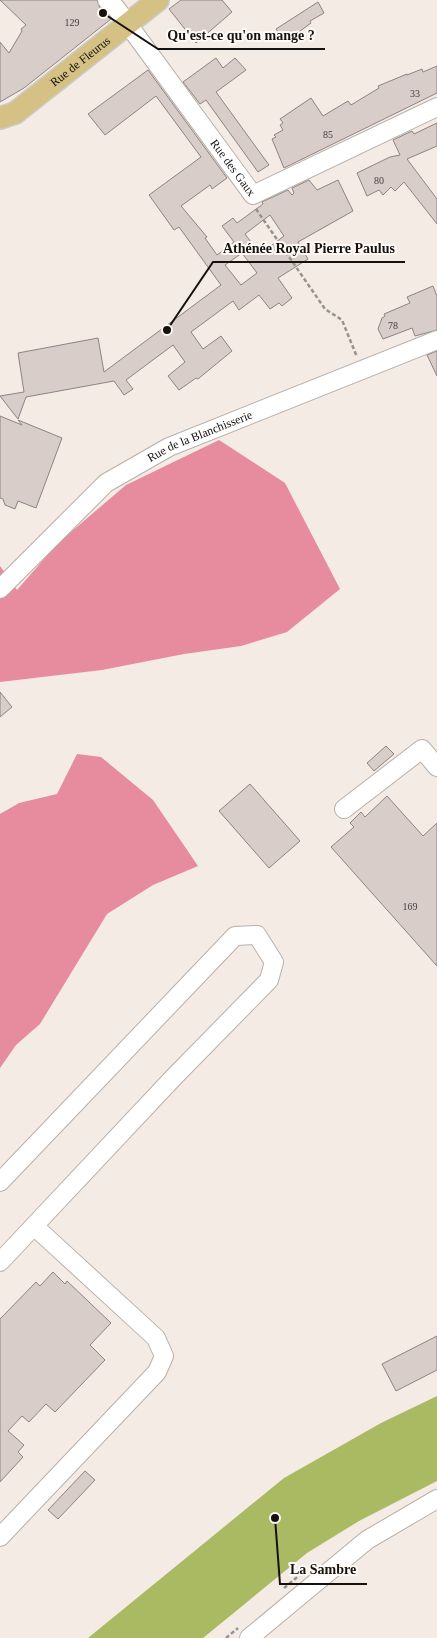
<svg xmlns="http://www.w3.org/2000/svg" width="437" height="1638" font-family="Georgia,serif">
  <rect width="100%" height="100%" fill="#f4ebe4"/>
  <path fill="#e78b9e" d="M219 440 285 483 340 589 287 632 241 646 184 654 102 670 0 682V566L17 590 58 543 126 485Z
    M77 754 101 757 153 800 198 866 153 885 107 914 40 1024 16 1045 0 1068V814L19 803 57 794Z"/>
  <path fill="#a9ba63" d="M437 1396V1481L359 1521 307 1553 203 1638H88L284 1478 381 1423Z"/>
  <path fill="#d9cdca" stroke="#8e8381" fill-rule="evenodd" d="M0 0H97L100 8 111 19 24 88 0 102V42L9 53 22 31 21 29 26 25Z
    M181 0H222L232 12 196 43 169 9Z
    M318 2 324 13 310 21 311 23 288 40H284L276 29Z
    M216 58 223 68 235 58 246 70 216 92 269 165 258 172 206 100 200 104 183 82Z
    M437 66V93L284 168 272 139 276 137 274 135 283 130 280 125 283 123 280 119 311 98 323 116 348 101 351 105 379 88 378 86 407 74V75L422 69 423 72Z
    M148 70 227 178 212 189 210 185 181 206 207 237 205 238 217 255 234 242 222 226 233 218 237 223 263 204 262 202 288 190 292 195 294 193 292 188 309 180 317 190 338 180 353 211 298 242 308 259 278 278 292 298 282 306 279 303 270 309 259 295 239 310 233 301 191 332 203 349 221 336 232 351 198 379 196 378 179 390 168 376 185 362 173 345 126 380 133 389 124 395 114 381 26 397 18 419 0 396 24 392 18 353 98 338 104 372 221 285 179 227 174 230 149 195 201 157 156 96 105 135 88 114ZM270 215 284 236 260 254 245 234ZM242 253 257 273 241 285 225 265Z
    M437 123V146L407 159 437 199V224L404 182 395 191 391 187 383 195 379 190 367 196 357 173 390 157 400 155 393 140 412 131 414 134Z
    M433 286 437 296V330L415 336 412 328 383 339 378 329 382 318 385 316 384 314 410 303 407 297Z
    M437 351V376L427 355Z
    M0 416 22 425 18 420 62 438 36 508 18 501 15 509 5 505 3 499 0 498Z
    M0 692 12 707 0 717Z
    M386 746 394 754 374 771 367 763Z
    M250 784 300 841 269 868 219 811Z
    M387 796 423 836 437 823V966L331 847 354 827 350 823 361 812 365 817Z
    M53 1272 65 1284 67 1281 111 1323 90 1345 105 1360 55 1412 46 1404 29 1422 22 1416 8 1431 24 1445 18 1452 23 1457 0 1482V1319L36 1282 40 1286Z
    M437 1336V1370L396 1391 382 1364Z
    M85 1471 95 1480 58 1519 48 1510Z"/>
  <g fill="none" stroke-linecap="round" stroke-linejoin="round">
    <defs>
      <g id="minor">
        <path id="s1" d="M107 0 116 8 253 195 437 107"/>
        <path id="s2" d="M0 589 106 483 169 447 437 340"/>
        <path d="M344 809 422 749 437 767"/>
        <path d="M0 1182 235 936 257 935 274 962 269 980 173 1078 0 1262"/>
        <path d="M0 1537 157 1372 164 1356 156 1338 34 1226"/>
        <path d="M249 1638 367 1540 437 1499"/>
      </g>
      <g id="major">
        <path id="s3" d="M0 118 15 113 158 0"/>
      </g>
    </defs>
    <use href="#minor" stroke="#b8b0a9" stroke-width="20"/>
    <use href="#major" stroke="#cbcbca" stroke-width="24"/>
    <path stroke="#98928d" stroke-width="2.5" stroke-dasharray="4 2.5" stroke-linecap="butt" d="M256 209 325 309 342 320 357 357
      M284 1588 301 1574
      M226 1638 238 1628"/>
    <use href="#minor" stroke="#fff" stroke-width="18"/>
    <use href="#major" stroke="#d4c183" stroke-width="21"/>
  </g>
  <g text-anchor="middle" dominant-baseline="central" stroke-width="4" stroke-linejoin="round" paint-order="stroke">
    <g font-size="10" fill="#45403e">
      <text x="72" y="22">129</text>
      <text x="415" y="93">33</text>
      <text x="328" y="134">85</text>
      <text x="379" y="180">80</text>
      <text x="393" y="325">78</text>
      <text x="410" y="906">169</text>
    </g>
    <g font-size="12" fill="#14110f" stroke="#fef9f4">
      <text stroke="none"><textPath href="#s3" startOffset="99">Rue de Fleurus</textPath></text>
      <text stroke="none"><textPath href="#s1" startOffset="210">Rue des Gaux</textPath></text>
      <text stroke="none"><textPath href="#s2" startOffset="255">Rue de la Blanchisserie</textPath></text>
    </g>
  </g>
  <path fill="none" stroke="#14110f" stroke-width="2" d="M103 13L158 49H325M167 330L213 262H405M275 1518L280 1584H367"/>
  <g fill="#14110f" stroke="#fef9f4" stroke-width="2">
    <circle cx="103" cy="13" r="5"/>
    <circle cx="167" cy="330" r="5"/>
    <circle cx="275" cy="1518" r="5"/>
  </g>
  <g font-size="14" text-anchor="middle" font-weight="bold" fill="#14110f" stroke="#fef9f4" stroke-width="4" stroke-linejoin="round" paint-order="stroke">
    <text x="241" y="40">Qu'est-ce qu'on mange ?</text>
    <text x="309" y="253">Athénée Royal Pierre Paulus</text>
    <text x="323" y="1574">La Sambre</text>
  </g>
</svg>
